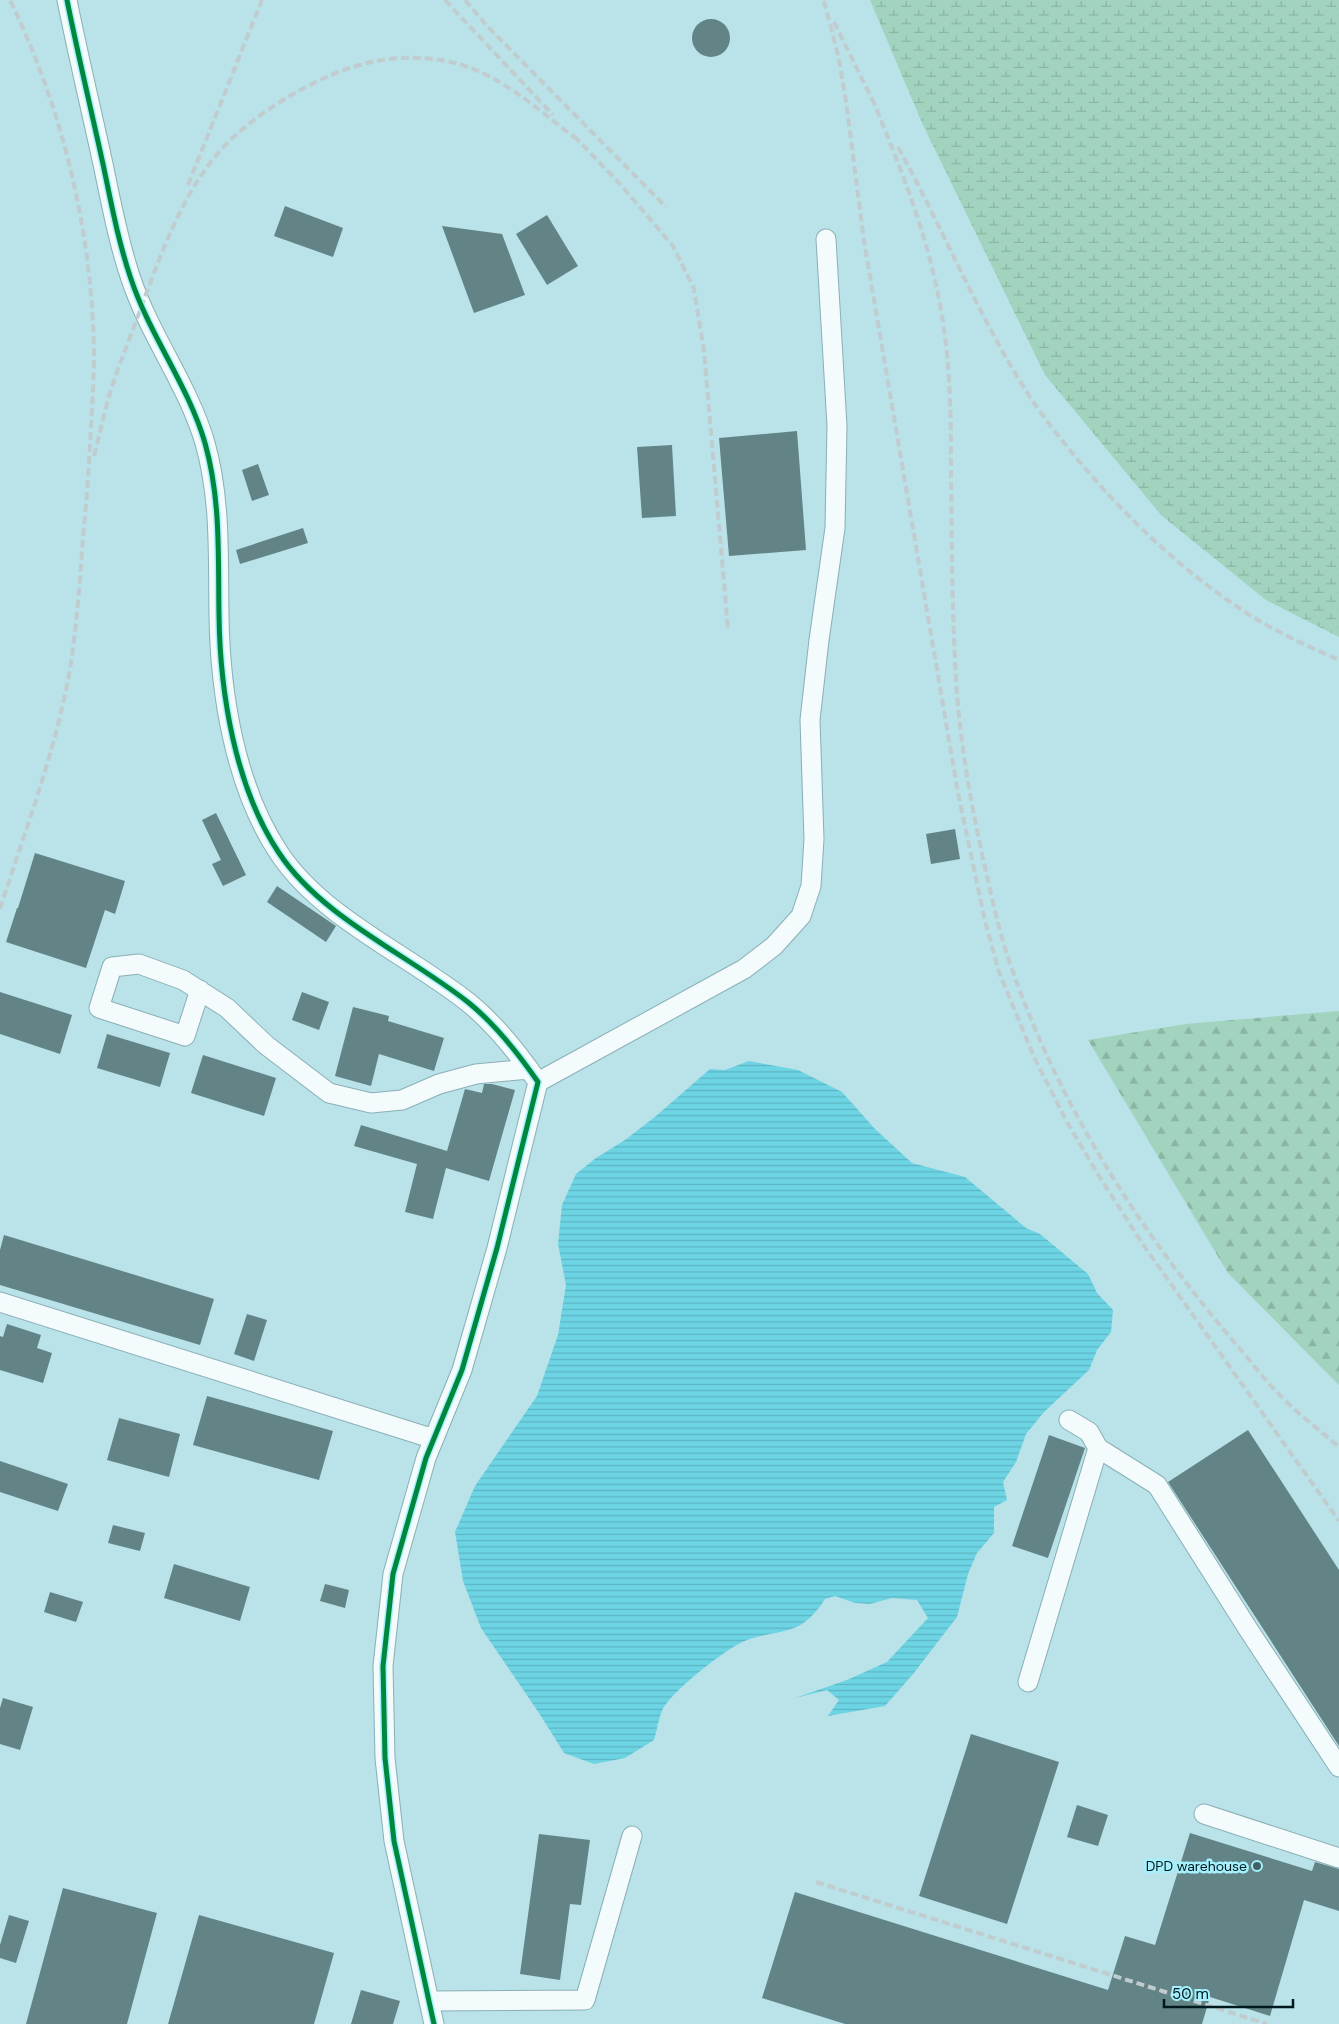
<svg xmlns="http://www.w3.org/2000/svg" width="1339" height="2024" font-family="'DM Sans',sans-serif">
  <defs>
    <pattern id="forest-firs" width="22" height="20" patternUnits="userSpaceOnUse" patternTransform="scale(1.25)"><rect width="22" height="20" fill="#a2d3be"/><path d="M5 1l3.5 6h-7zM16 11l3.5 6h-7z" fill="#8ab5a3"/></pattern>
    <pattern id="wetland-marsh" width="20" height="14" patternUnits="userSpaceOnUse" patternTransform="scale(1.25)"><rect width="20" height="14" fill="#a2d3be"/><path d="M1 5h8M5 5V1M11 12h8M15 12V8" fill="none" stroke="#8ab5a3"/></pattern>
    <pattern id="water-rules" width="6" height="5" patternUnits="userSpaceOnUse" patternTransform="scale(1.25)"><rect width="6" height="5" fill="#6dd4e4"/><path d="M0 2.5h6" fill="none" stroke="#5db5c3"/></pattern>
  </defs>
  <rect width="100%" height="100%" fill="#b9e2e9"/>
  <path fill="url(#forest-firs)" d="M1339 1011V1385L1228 1273 1088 1040 1186 1024Z"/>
  <path fill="url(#wetland-marsh)" d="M870 0H1339V637L1266 600 1162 516 1045 375 923 125Z"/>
  <path fill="url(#water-rules)" d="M749 1061 798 1070 842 1092 875 1129 912 1163 965 1177 1026 1228 1040 1234 1088 1274 1097 1293 1113 1310 1111 1332 1097 1350 1089 1370 1044 1412 1026 1434 1016 1462 1003 1482 1007 1500 994 1507V1533L977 1553 968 1574 957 1617 913 1674 885 1706 828 1716 839 1700 827 1690 795 1698 847 1680 887 1662 928 1618 917 1600 892 1598 870 1604 855 1603 835 1596 825 1599C801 1637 783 1628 747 1640 729 1646 669 1693 662 1711 658 1720 657 1731 654 1740L625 1758 594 1764 564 1753 541 1716 481 1628 463 1581 455 1532 475 1486 537 1396 558 1335 566 1285 558 1244 562 1205 576 1174 596 1158 625 1140 656 1116 710 1069 725 1070Z"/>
  <path fill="#628487" d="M692 38a19 19 0 1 1 38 0a19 19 0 1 1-38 0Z
    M285 206 343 228 333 257 274 236Z
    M547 215 578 266 547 285 516 234Z
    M442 226 502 234 525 295 474 313Z
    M797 431 806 550 729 556 719 438Z
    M672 445 676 516 642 518 637 447Z
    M258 464 269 495 252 501 242 470Z
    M303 528 308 543 240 564 236 550Z
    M216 813 246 875 223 886 212 864 221 860 202 820Z
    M955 829 960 859 931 864 926 834Z
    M35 853 125 881 115 914 105 910 86 968 6 942 17 908H18Z
    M277 886 336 926 326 942 267 902Z
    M0 992 72 1015 60 1054 0 1034Z
    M302 992 329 1002 319 1030 292 1020Z
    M353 1007 389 1016 388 1021 444 1038 434 1071 379 1054 371 1086 335 1076Z
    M107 1034 170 1053 160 1087 97 1068Z
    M203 1055 276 1078 264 1116 191 1093Z
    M484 1084H492L515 1090 489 1181 446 1168 433 1219 405 1212 417 1164 354 1146 361 1125 447 1151 465 1089 482 1093Z
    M4 1235 214 1299 200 1345 0 1285V1250Z
    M247 1314 267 1320 254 1361 234 1354Z
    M7 1324 41 1335 37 1348 52 1353 43 1383 0 1370V1336L3 1337Z
    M207 1396 333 1431 319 1480 193 1445Z
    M119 1418 180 1434 169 1477 107 1460Z
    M1248 1430 1339 1570V1746L1168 1482Z
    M1049 1435 1085 1448 1048 1558 1012 1546Z
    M0 1461 68 1484 58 1511 0 1492Z
    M113 1525 145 1533 140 1551 108 1543Z
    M174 1564 250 1587 240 1621 164 1598Z
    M325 1584 349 1590 345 1608 320 1601Z
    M50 1592 83 1602 76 1622 44 1612Z
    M3 1698 33 1707 20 1750 0 1744V1708Z
    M971 1734 1059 1762 1007 1924 919 1896Z
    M1077 1805 1108 1815 1098 1846 1067 1837Z
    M1190 1833 1312 1871 1315 1862 1339 1869V1911L1304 1900 1270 2016 1210 1997 1202 2024H845L762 1998 795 1892 1108 1990 1125 1936 1155 1945Z
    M539 1834 590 1840 581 1905 570 1904 560 1980 520 1974Z
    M63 1888 157 1913 127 2024H26Z
    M9 1915 29 1921 16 1963 0 1958V1945Z
    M199 1915 334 1953 314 2024H168Z
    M361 1990 400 2001 393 2024H351Z"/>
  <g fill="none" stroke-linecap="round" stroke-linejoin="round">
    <defs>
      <path id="minor" d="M67 0C78 55 91 109 103 164 111 202 118 241 131 279 150 336 188 385 205 443 221 500 218 556 219 615 220 693 235 787 279 853 322 918 409 955 469 1003 496 1025 518 1053 538 1082L497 1248 462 1370 426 1458 393 1574 383 1666 385 1758 394 1841 434 2024
        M200 990 185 1036 99 1008 112 967 139 964 183 980 227 1008 266 1045 329 1093 371 1103 402 1100 439 1084 476 1074 529 1069
        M538 1082 744 969 774 946 801 916 811 886 814 839 810 720 819 640 835 528 837 426 826 239
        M0 1302 434 1439
        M1069 1420 1089 1432 1098 1448
        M1028 1682 1098 1448 1157 1485 1248 1629 1339 1767
        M1204 1814 1339 1858
        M429 2001 585 2000 632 1836"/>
    </defs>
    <use href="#minor" stroke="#8aafb6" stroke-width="21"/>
    <use href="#minor" stroke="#f4fbfc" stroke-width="19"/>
    <path stroke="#c0ccce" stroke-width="4" stroke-dasharray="8 4" stroke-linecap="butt" d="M445 0 553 115
      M465 0 487 26 666 207
      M824 1 839 59 846 101 864 241 958 793 985 921 999 972 1034 1057 1067 1122 1099 1176 1144 1246 1339 1521
      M834 22 875 105
      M872 98C902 172 929 237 942 316 951 370 951 424 951 479 952 550 952 622 957 694 962 755 973 816 987 876 994 907 1001 939 1012 969 1060 1107 1140 1232 1235 1343 1249 1359 1262 1377 1278 1393 1296 1413 1319 1429 1339 1447
      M574 136 620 184 673 246 694 289 704 351 728 629
      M898 147C942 227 977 313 1026 391 1041 415 1060 438 1078 460 1125 516 1178 567 1239 608 1270 629 1305 645 1339 660
      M188 185 262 0
      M94 456C100 434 104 412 111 390 120 361 133 331 143 302 163 249 182 195 219 152 244 123 286 96 320 80 363 59 412 51 459 64 504 77 542 113 579 141
      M0 909C24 834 53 758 68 680 77 630 80 577 84 526 88 487 90 448 92 409 93 391 94 372 94 353 92 231 63 110 10 0
      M816 1882 1267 2024"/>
    <defs>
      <path id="cycleway" d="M67 0C78 55 91 109 103 164 111 202 118 241 131 279 150 336 188 385 205 443 221 500 218 556 219 615 220 693 235 787 279 853 322 918 409 955 469 1003 496 1025 518 1053 538 1082L497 1248 462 1370 426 1458 393 1574 383 1666 385 1758 394 1841 434 2024"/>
    </defs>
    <use href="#cycleway" stroke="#a5f0fd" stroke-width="8"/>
    <use href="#cycleway" stroke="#00873e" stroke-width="5"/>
  </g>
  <circle fill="#416066" stroke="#a5f0fd" stroke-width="2" cx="1257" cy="1866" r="5"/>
  <g text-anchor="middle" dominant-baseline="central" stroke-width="5" stroke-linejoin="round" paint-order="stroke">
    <g font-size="14" fill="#001a1f" stroke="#a5f0fd" text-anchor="end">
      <text x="1247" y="1866">DPD warehouse</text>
    </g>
  </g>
  <path d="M1164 1999v8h129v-8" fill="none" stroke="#001a1f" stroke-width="2.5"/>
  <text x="1172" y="1999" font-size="15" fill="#001a1f" stroke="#a5f0fd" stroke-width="4" paint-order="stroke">50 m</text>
</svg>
